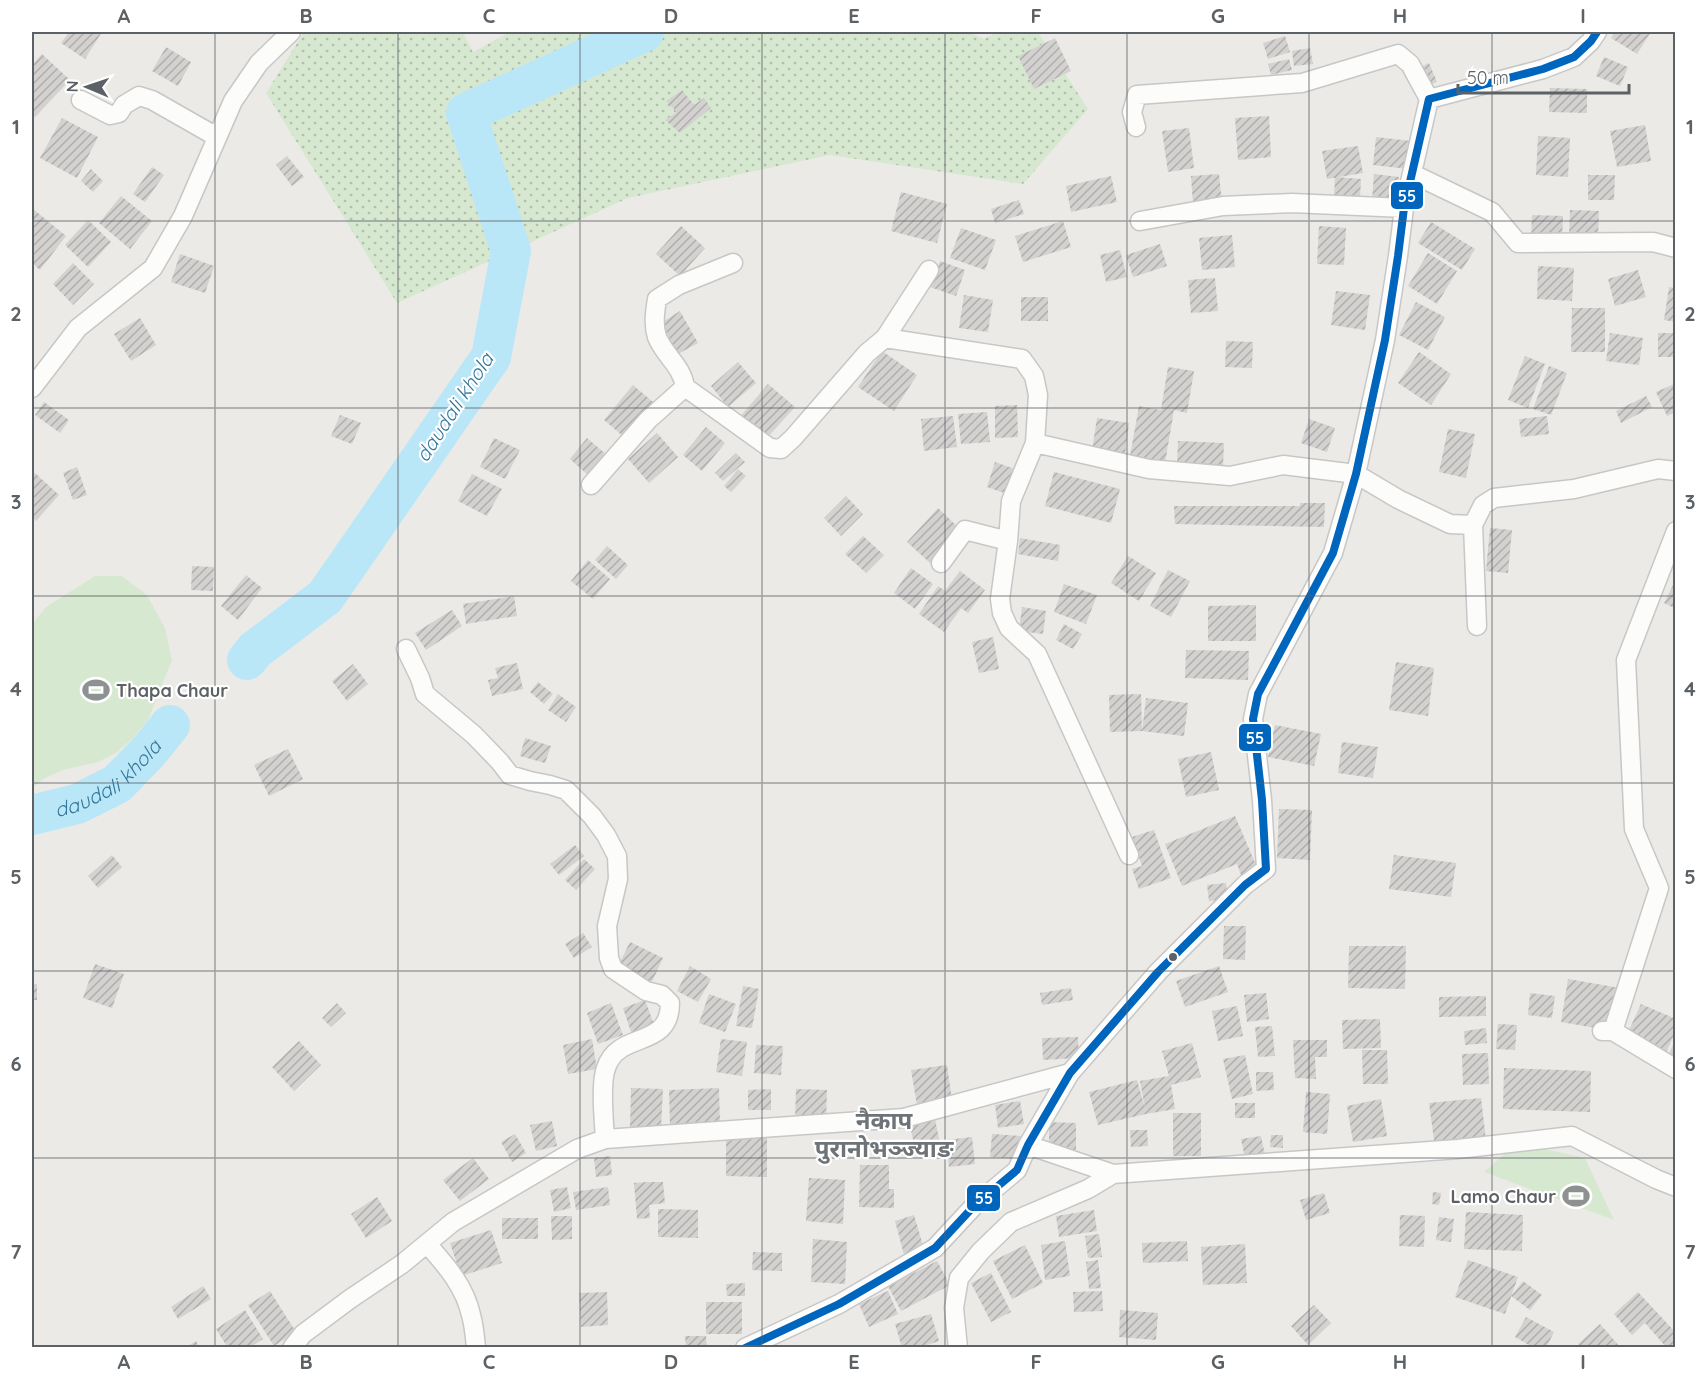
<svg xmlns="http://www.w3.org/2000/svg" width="1707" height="1379" font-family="Quicksand,'Noto Sans Devanagari',sans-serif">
  <defs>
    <pattern id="grass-dots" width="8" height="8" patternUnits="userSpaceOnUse" patternTransform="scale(1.5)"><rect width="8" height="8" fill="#d7e8d1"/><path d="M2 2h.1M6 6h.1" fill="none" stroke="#b2bfad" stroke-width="1.8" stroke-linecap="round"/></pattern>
    <pattern id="building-hatch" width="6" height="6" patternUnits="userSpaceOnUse" patternTransform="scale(1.5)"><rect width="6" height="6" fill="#d4d2d1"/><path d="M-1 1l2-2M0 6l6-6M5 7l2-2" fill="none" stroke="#afaead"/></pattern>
  </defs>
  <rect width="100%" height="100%" fill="#eceae7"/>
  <path fill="url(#grass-dots)" d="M304 32H463L473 52 510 32H969L984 39 997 32H1038L1088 109 1023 184 830 155 628 198 397 303 266 93Z"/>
  <path fill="#d7e8d1" d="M95 576H122L147 595 165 628 172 660 148 720 132 739 116 753 98 762 63 770 45 778 32 788V624L46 607Z
    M1517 1143 1585 1158 1614 1220 1484 1172Z"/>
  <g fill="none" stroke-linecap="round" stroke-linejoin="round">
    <g stroke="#bae7f8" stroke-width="40">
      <path d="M247 660 255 650 325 597 491 357 511 251 466 113 644 32"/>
      <path id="s1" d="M32 815 77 804 117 784 149 751 170 725"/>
    </g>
  </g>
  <path fill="url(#building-hatch)" d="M69 32H102L85 59 61 43Z
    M1615 32H1651L1637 54 1611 38Z
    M1285 36 1290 52 1268 59 1263 43Z
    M1055 38 1071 71 1034 89 1018 56Z
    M166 47 191 62 178 86 152 71Z
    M1310 48 1313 64 1294 66 1292 51Z
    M42 54 70 80 35 117 32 113V65Z
    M1604 57 1628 67 1620 86 1596 76Z
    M1289 59 1292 70 1271 75 1268 64Z
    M1429 63 1437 82 1424 87 1416 69Z
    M1550 88 1587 89V113L1549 112Z
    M682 90 694 105 704 98 711 108 680 133 665 120 677 112 666 101Z
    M1269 116 1271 157 1238 160 1235 118Z
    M62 118 98 137 77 178 40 158Z
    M1645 125 1651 161 1617 167 1610 131Z
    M1189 128 1194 168 1168 172 1162 131Z
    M1538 136 1570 138 1568 177 1536 175Z
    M1376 137 1411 141 1408 169 1373 165Z
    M1358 146 1363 173 1327 179 1322 151Z
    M287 156 304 177 292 186 276 165Z
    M152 167 164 175 145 202 133 194Z
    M91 169 103 181 93 192 81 181Z
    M1219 174 1222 203 1193 205 1191 176Z
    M1374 174 1399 177 1397 202 1372 200Z
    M1588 175H1615L1614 200H1588Z
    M1111 176 1117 202 1071 212 1066 186Z
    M1335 177 1361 179 1360 198 1334 197Z
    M901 192 947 204 937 243 891 231Z
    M121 196 152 221 130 249 99 223Z
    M1019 200 1024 214 995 223 991 209Z
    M32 208 66 236 40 270 32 263Z
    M1570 210 1599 211 1598 237 1569 236Z
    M1532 215 1563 216 1562 239 1531 238Z
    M88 220 111 242 88 267 65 245Z
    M1063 221 1071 247 1023 262 1015 236Z
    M1431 222 1475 249 1462 270 1418 243Z
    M681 226 705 248 680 276 656 254Z
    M1319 226 1346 228 1344 265 1317 264Z
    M961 228 996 240 985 270 950 258Z
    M1232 235 1235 267 1202 270 1199 238Z
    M1160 244 1167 266 1133 277 1126 255Z
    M1120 250 1127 277 1106 282 1100 255Z
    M1428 253 1457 271 1437 304 1408 286Z
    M180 254 214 266 205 293 171 282Z
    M940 261 965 270 956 296 930 287Z
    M73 263 94 284 73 305 53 284Z
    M1538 266 1574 268 1572 301 1537 299Z
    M1638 270 1646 297 1615 306 1608 279Z
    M1215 278 1218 311 1191 313 1188 280Z
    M1669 287 1676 288V322L1664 320Z
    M1336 291 1370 295 1365 330 1331 325Z
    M964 295 993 300 988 332 959 328Z
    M1021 297H1048V321H1021Z
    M1416 302 1445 317 1428 350 1399 335Z
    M1572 308H1605V352H1571Z
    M680 311 698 343 678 354 661 323Z
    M140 318 156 345 131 361 114 334Z
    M1610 333 1643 338 1639 365 1606 361Z
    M1658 333H1676V357H1658Z
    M1226 341 1253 342 1252 368 1225 367Z
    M882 351 917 375 894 411 858 387Z
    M1419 352 1451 374 1431 405 1398 383Z
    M1525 356 1545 364 1528 408 1508 400Z
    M738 362 756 383 728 407 711 386Z
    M1549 366 1567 373 1551 415 1533 409Z
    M1168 367 1194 371 1187 413 1174 410 1165 463 1130 456 1139 406 1161 410Z
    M1676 383V412L1667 416 1656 392Z
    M768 384 795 407 765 440 739 418Z
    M633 385 653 402 624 437 604 420Z
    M1646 396 1652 407 1621 423 1616 411Z
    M44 402 69 420 60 433 35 415Z
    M1017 405 1018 437 995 438V406Z
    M987 412 990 442 961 444 958 414Z
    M340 415 361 423 352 444 331 436Z
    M953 416 957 447 924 451 921 419Z
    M1547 416 1549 434 1521 437 1519 419Z
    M1097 418 1129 423 1125 455 1092 450Z
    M1309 419 1335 428 1327 452 1301 443Z
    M706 427 725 443 702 471 683 455Z
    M1448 429 1475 434 1466 478 1439 472Z
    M657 433 678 457 649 483 628 459Z
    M494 438 520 450 505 479 480 467Z
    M587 438 607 455 589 476 570 459Z
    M1178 441 1224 443 1223 468 1177 466Z
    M736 453 745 462 723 481 715 473Z
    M995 462 1015 469 1007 494 987 487Z
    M77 467 87 495 73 500 63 473Z
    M738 469 746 476 731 492 724 486Z
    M1054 472 1120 489 1111 523 1045 506Z
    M35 473 59 495 36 521 32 516V476Z
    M472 474 502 489 487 516 458 501Z
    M846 496 863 514 841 536 824 518Z
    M1300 503H1325L1324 527 1175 524 1174 506H1300Z
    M938 508 961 530 930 563 907 542Z
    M1490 528 1512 530 1508 573 1486 571Z
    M863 536 884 555 866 573 845 554Z
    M1020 538 1060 545 1058 561 1018 554Z
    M607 546 628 565 616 579 595 560Z
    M1128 556 1156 573 1139 601 1111 583Z
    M588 560 610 579 593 599 571 581Z
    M192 566 214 567 213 591 191 590Z
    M911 568 933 584 915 609 894 593Z
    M1168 570 1190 581 1171 617 1150 606Z
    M960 571 985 590 968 613 961 608 944 632 919 614 938 586 945 591Z
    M246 575 262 588 238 620 221 606Z
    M1676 579V609L1664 603Z
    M1064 584 1097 595 1086 624 1054 612Z
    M514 596 517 616 466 624 463 604Z
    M1256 605V641H1208V606Z
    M1022 607 1046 611 1043 634 1019 631Z
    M452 610 462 626 426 650 415 633Z
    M1064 624 1082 634 1073 649 1056 640Z
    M993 637 999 669 979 673 972 642Z
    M1186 650 1249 651 1248 680 1185 678Z
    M1396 662 1434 668 1428 716 1389 710Z
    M517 663 523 689 492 696 488 680 498 678 495 668Z
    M353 664 368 684 347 701 332 681Z
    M538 682 553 694 544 704 530 692Z
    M558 694 576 707 566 722 548 710Z
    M1141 694 1142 731 1110 732 1109 695Z
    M1146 698 1188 703 1184 736 1142 731Z
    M1275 725 1321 734 1314 766 1268 757Z
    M525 738 551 746 545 763 520 756Z
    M1342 742 1378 747 1373 778 1338 773Z
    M288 749 303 779 269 796 254 765Z
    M1211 752 1219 790 1186 797 1178 759Z
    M1279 809 1312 810 1310 860 1277 858Z
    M1235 816 1259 872 1242 878 1237 864 1182 886 1165 844Z
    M1154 830 1171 878 1139 889 1132 869 1142 866 1132 837Z
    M575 845 584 856 559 875 550 864Z
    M112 855 122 867 98 888 88 876Z
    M1394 855 1456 863 1451 897 1389 889Z
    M584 859 595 869 576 890 565 880Z
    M1226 883 1228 899 1209 901 1207 885Z
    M1224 926H1246L1245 960 1223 959Z
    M583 933 592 947 574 958 565 944Z
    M630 942 663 958 650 986 616 970Z
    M1349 946H1406L1405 989 1348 988Z
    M95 964 124 974 112 1008 83 998Z
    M690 966 711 979 698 1002 677 991Z
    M1219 966 1228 992 1185 1007 1176 981Z
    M1568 979 1620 988 1613 1031 1561 1022Z
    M32 984H37V1000H32Z
    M743 986 759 989 752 1028 736 1026Z
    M1071 988 1073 1000 1042 1005 1040 993Z
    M1266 993 1269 1019 1247 1022 1244 995Z
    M1530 993 1555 996 1552 1018 1528 1015Z
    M709 994 736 1004 725 1032 699 1023Z
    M1486 996V1016L1439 1017V997Z
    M645 1000 655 1027 632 1035 623 1008Z
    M337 1003 346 1013 331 1027 322 1018Z
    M611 1003 623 1035 598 1044 587 1013Z
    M1641 1004 1676 1019V1031L1664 1057 1625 1039Z
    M1237 1006 1243 1036 1218 1041 1212 1011Z
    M1380 1019 1381 1048 1343 1049 1342 1020Z
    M1498 1024 1517 1025 1515 1050 1496 1049Z
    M1272 1026 1275 1056 1258 1057 1255 1027Z
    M1486 1028 1487 1043 1465 1045 1464 1031Z
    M1078 1037 1079 1058 1043 1060 1042 1038Z
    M592 1039 597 1069 568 1074 563 1045Z
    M721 1039 747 1042 742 1076 716 1072Z
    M1293 1040H1327V1057H1315L1316 1079 1295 1078Z
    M1676 1040V1056L1669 1053Z
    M299 1041 321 1065 294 1091 272 1067Z
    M1192 1043 1201 1077 1171 1085 1175 1109 1146 1114 1098 1125 1089 1092 1137 1080 1145 1108 1140 1081 1169 1076 1162 1051Z
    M756 1045 783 1046 781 1075 754 1073Z
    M1362 1050H1387L1388 1084H1363Z
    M1488 1053 1489 1084 1463 1085 1462 1054Z
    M1245 1055 1253 1094 1232 1099 1223 1059Z
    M947 1065 952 1100 917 1105 911 1070Z
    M1504 1068 1591 1071 1590 1112 1503 1109Z
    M1256 1072H1273L1274 1090 1256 1091Z
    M631 1088 663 1089 661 1128 630 1127Z
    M719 1088 720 1124 670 1126 669 1090Z
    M771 1089V1110H748V1090Z
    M796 1089 827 1090 826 1122 795 1121Z
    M1306 1092 1330 1094 1327 1134 1303 1132Z
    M1481 1098 1486 1140 1435 1148 1429 1103Z
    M1381 1099 1387 1136 1353 1142 1347 1106Z
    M1020 1101 1024 1124 998 1128 995 1105Z
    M1235 1103H1255V1118H1235Z
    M1173 1113H1201V1156H1173Z
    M935 1119 940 1144 915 1149 910 1125Z
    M552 1121 557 1146 536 1151 530 1125Z
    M1049 1122 1076 1123V1150L1049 1149Z
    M1130 1130H1147L1148 1146 1131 1147Z
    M767 1132V1177L726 1176V1133Z
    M515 1134 526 1153 512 1162 501 1142Z
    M992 1134 1021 1136 1019 1159 990 1157Z
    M1271 1135H1283V1148L1270 1147Z
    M1261 1136 1265 1155 1245 1158 1241 1139Z
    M972 1137 975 1164 949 1167 946 1140Z
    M610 1156 612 1175 596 1177 594 1158Z
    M473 1158 489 1179 460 1201 443 1180Z
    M860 1165H889V1189H894V1208L859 1207Z
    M809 1178 845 1180 843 1224 806 1221Z
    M648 1182H663L665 1203 649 1205 650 1218 637 1219 634 1183Z
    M567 1187 571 1208 554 1212 550 1190Z
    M608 1187 610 1205 576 1210 573 1192Z
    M1433 1192 1441 1193 1439 1205 1432 1204Z
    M1324 1193 1330 1213 1306 1220 1300 1200Z
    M377 1197 392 1221 366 1238 351 1214Z
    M658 1209 698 1210V1238L658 1237Z
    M1094 1210 1097 1231 1059 1237 1056 1216Z
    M1466 1212 1523 1215 1522 1251 1464 1249Z
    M914 1215 924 1249 904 1255 895 1221Z
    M1400 1215 1425 1216 1424 1247 1399 1246Z
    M551 1216H572V1239L552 1240Z
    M1439 1217 1454 1219 1451 1242 1436 1240Z
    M502 1218H538V1239H502Z
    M491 1230 502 1263 461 1276 450 1243Z
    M1099 1234 1102 1257 1088 1258 1085 1236Z
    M813 1239 847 1242 845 1284 811 1282Z
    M1065 1241 1070 1276 1045 1280 1041 1245Z
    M1187 1241 1188 1261 1143 1263 1142 1243Z
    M1245 1244 1247 1283 1203 1285 1201 1247Z
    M1025 1245 1043 1283 1012 1299 993 1261Z
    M753 1252 782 1253V1271L752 1270Z
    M1098 1260 1101 1288 1089 1289 1086 1262Z
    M1468 1260 1518 1277 1505 1314 1455 1297Z
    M937 1261 950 1285 901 1311 888 1286Z
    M991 1273 1011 1312 991 1322 971 1283Z
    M1523 1281 1542 1295 1530 1310 1511 1296Z
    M745 1283V1296H727L726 1284Z
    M203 1286 211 1299 178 1319 171 1307Z
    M270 1291 296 1332 274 1346 248 1305Z
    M888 1291 898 1314 869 1327 859 1304Z
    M1102 1291 1103 1311 1074 1312 1073 1292Z
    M607 1292 608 1325 581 1327 579 1293Z
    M1638 1292 1676 1333V1342L1670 1348H1667L1645 1323 1632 1335 1614 1314Z
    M706 1302H742V1334H706Z
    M1314 1305 1331 1323 1308 1345 1291 1326Z
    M245 1310 263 1339 249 1348H228L216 1329Z
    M1120 1310 1158 1313 1156 1340 1119 1337Z
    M931 1314 939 1341 918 1348H902L895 1324Z
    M1526 1317 1554 1332 1546 1348H1534L1515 1337Z
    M1600 1324 1621 1348H1580L1578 1344Z
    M685 1336H706L707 1348H686Z
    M196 1341 200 1348H185Z"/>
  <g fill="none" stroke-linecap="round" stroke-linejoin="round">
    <defs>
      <path id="minor" d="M81 100 110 115 119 113 124 105 139 96 152 100 217 137
        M1136 127 1132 112 1137 95 1302 83 1398 54 1410 64 1429 99
        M1413 174 1492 212 1518 243 1653 242 1676 248
        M1140 221 1223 206 1292 203 1404 208
        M929 270 885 338 1022 359 1034 376 1038 395 1035 443 1149 469 1230 476 1283 465 1356 474 1398 499 1450 524 1473 525 1483 505 1494 498 1574 489 1658 469 1676 471
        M685 387C682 366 664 355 657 337 653 324 655 312 657 299L679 285 733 263
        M32 388 78 328 153 268 183 216 233 101 259 63 291 32
        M591 485 648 420 685 387 770 448 781 449 793 438 867 353 885 338
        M1473 525 1477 626
        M1008 541 1000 599 1002 613 1009 628 1037 654 1129 855
        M941 563 965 530 1008 541 1011 501 1035 443
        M406 649 420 678 425 694 474 735 500 762 510 775 530 781 550 785 566 790 592 816 606 835 617 856 618 879 607 926 609 958 613 969 646 991 662 995 670 1003C670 1050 618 1030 606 1068 600 1084 604 1122 605 1139
        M1602 1031H1613L1676 1069
        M1613 1031 1659 888 1634 829 1626 660 1676 531
        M1028 1145 1113 1174 1458 1149 1572 1136 1656 1179 1676 1187
        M427 1244C446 1265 465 1287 471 1315 474 1325 475 1337 476 1348
        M292 1348 303 1334 350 1299 402 1264 453 1222 577 1149 605 1139 904 1118 1070 1073
        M745 1348 839 1304 935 1248 974 1206 1017 1170 1028 1145 1070 1073 1158 972 1245 885 1266 869 1262 800 1253 719 1258 694 1333 553 1356 474 1385 340 1398 256 1404 208 1429 99 1543 69 1574 57 1591 41 1597 32
        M958 1348 954 1308 959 1278 981 1251 1011 1222 1088 1189 1113 1174"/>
    </defs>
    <use href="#minor" stroke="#c7c7c8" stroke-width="21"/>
    <use href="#minor" stroke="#fcfcfb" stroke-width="18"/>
    <defs>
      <path id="bus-1" d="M745 1348 839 1304 935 1248 974 1206 1017 1170 1028 1145 1070 1073 1158 972 1245 885 1266 869 1262 800 1253 719 1258 694 1333 553 1356 474 1385 340 1398 256 1404 208 1429 99 1543 69 1574 57 1591 41 1597 32"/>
    </defs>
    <use href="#bus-1" stroke="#fff" stroke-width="12"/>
    <use href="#bus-1" stroke="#0065bd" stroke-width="8"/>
  </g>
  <path fill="none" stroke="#5c6165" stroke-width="1.5" stroke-opacity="0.55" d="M215 32V1348M398 32V1348M580 32V1348M762 32V1348M945 32V1348M1127 32V1348M1309 32V1348M1492 32V1348M32 221H1676M32 408H1676M32 596H1676M32 783H1676M32 971H1676M32 1158H1676"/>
  <defs>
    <symbol id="stadium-bare" viewBox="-9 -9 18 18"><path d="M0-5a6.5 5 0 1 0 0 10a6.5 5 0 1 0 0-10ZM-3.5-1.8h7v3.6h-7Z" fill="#8e9192" stroke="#fff" stroke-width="2.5" paint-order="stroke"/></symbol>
  </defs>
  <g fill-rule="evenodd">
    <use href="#stadium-bare" x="77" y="671" width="38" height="38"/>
    <use href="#stadium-bare" x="1557" y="1177" width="38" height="38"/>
  </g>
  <circle fill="#5c6165" stroke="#fff" stroke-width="2" cx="1173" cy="957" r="5"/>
  <g text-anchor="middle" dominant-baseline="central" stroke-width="4.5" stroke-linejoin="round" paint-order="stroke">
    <g font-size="18" font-weight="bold" fill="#5c6165" stroke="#fff" text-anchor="start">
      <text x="116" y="690">Thapa Chaur</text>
      <text x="1556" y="1196" text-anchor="end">Lamo Chaur</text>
    </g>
    <g font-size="20" font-style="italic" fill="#35779a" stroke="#fff">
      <text transform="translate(454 407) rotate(-57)">daudali khola</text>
      <text stroke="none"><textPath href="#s1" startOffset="86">daudali khola</textPath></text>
    </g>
    <g font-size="24" font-weight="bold" fill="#6d7377" stroke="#fff">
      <text x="884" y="1120">नैकाप<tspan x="884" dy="28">पुरानोभञ्ज्याङ</tspan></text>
    </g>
  </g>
  <g stroke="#fff" stroke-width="2">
    <rect x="1390" y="181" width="34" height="29" rx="6" fill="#0065bd"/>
    <rect x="1238" y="723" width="34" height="29" rx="6" fill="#0065bd"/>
    <rect x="966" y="1184" width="35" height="28" rx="6" fill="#0065bd"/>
  </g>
  <g font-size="16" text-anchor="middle" font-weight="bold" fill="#fff">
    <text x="1407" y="202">55</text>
    <text x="1255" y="744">55</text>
    <text x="984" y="1204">55</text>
  </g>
  <rect width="1707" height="1379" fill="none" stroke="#ffffff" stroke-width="66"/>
  <g transform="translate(87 87) rotate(272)" stroke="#ffffff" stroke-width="4.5" paint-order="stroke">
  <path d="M0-4.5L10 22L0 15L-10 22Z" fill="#5c6165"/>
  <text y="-9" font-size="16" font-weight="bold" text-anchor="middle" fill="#5c6165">N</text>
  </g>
  <path d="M1458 84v9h171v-9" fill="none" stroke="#5c6165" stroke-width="3"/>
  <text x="1467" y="84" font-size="18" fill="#5c6165" stroke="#ffffff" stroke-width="4.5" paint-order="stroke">50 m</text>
  <rect x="33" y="33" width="1641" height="1313" fill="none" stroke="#5c6165" stroke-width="2"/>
  <g font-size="20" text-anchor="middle" font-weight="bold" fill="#5c6165">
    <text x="124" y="23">A</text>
    <text x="306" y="23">B</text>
    <text x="489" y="23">C</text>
    <text x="671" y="23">D</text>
    <text x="854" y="23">E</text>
    <text x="1036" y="23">F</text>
    <text x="1218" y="23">G</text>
    <text x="1400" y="23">H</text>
    <text x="1583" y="23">I</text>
    <text x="16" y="134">1</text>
    <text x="1690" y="134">1</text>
    <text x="16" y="321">2</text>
    <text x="1690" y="321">2</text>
    <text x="16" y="509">3</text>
    <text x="1690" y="509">3</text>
    <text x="16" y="696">4</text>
    <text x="1690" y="696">4</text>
    <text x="16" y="884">5</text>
    <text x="1690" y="884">5</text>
    <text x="16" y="1071">6</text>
    <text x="1690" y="1071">6</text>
    <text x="16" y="1259">7</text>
    <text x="1690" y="1259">7</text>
    <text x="124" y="1369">A</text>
    <text x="306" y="1369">B</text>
    <text x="489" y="1369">C</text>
    <text x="671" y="1369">D</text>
    <text x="854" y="1369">E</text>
    <text x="1036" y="1369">F</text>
    <text x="1218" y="1369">G</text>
    <text x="1400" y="1369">H</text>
    <text x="1583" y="1369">I</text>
  </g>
</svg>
